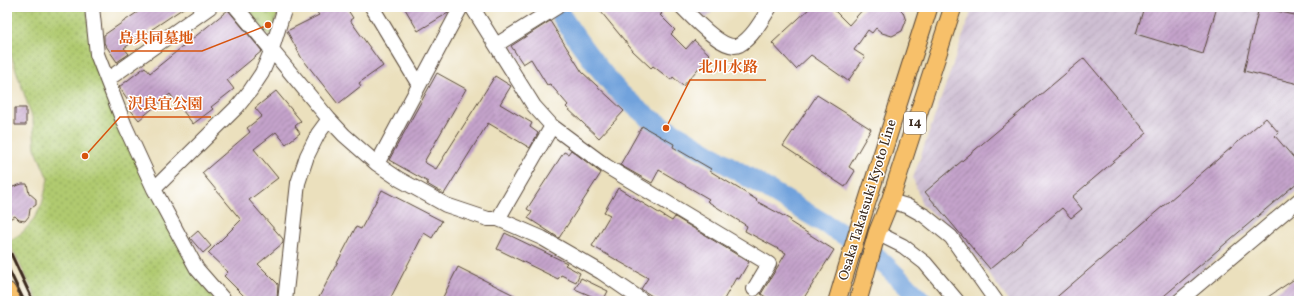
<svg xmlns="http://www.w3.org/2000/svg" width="1306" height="308" font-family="Vollkorn,'Noto Serif JP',serif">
  <defs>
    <pattern id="industrial-furrows" width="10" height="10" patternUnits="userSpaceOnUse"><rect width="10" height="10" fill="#cdbed2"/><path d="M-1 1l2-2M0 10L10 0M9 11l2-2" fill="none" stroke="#b1a3b4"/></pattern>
    <pattern id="grass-dots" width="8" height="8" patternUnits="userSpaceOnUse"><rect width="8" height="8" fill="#b0ca70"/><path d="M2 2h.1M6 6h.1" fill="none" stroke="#90a45b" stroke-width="1.8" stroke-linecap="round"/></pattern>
    <pattern id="cemetery-stones" width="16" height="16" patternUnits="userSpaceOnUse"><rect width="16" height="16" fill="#b0ca70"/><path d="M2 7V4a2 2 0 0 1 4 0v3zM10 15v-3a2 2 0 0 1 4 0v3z" fill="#90a45b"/></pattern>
    <pattern id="building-hatch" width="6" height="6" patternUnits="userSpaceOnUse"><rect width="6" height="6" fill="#c4a3cb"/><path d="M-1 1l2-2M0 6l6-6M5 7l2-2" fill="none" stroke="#a085a4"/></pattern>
  </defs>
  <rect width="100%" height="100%" fill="#fff"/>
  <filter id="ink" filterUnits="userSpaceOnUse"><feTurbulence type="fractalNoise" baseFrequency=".025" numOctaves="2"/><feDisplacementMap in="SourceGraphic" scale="8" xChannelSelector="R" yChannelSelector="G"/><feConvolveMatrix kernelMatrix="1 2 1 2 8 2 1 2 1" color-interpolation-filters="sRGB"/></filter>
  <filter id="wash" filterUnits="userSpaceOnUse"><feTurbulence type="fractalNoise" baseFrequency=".012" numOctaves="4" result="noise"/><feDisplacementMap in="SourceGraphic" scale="16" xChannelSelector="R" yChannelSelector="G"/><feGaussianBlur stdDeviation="0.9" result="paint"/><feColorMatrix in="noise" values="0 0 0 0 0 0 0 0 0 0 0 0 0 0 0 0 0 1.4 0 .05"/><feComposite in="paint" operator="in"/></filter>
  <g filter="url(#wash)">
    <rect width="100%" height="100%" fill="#ebe0bd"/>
    <path fill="url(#industrial-furrows)" d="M693 7H716L706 19Z
      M973 7H1299V189L1166 301H1009L960 236 922 205 913 178Z"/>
    <path fill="url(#grass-dots)" stroke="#767a47" d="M7 7H87L93 56 194 273 215 301H38L9 242 23 232 32 222 42 205 48 179 35 148 33 120 7 43Z"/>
    <path fill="url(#cemetery-stones)" stroke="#767a47" d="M245 7H279L273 33 268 35Z"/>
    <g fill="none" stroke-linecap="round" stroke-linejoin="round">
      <path stroke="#71a2dc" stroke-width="20" d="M556 7C572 34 598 69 620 93 629 102 639 109 648 117L872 252 922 301"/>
    </g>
    <g id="blocks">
      <path fill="url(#building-hatch)" d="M145 7H185L124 48 129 54 117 62 104 43V35Z
        M313 7H346L353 18 350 20 383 66 359 83 361 86 338 104 301 57 287 31 319 15Z
        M404 7H451L448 13 418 31Z
        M597 7H656L662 14 660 15 675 30 671 34 686 49 694 40 710 55 683 86 673 77 671 80 653 66 651 68 633 51Z
        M811 7H831L849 25 865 7H898L903 12 906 21 902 31 892 36 882 33 876 28 872 33 868 30 854 50 865 57 848 81 811 55 796 69 772 43Z
        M1144 7H1217L1203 54 1136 34Z
        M1259 7 1299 16V84L1244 71Z
        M228 10 262 51 227 80 234 89 211 107 213 109 193 124 170 94 139 120 128 107 131 104 119 87 145 67 150 73Z
        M550 21 582 72 624 111 599 138 566 107 568 105 550 84 547 85 531 59 523 64 511 46Z
        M1084 58 1147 133 1072 197 1082 209 1071 218 1062 208 990 269 925 192Z
        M437 73 466 89 424 162 436 169 495 76 511 86 500 104 532 123 530 127 538 133 530 148 488 123 444 194 427 184 428 182 389 160Z
        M276 91 301 121 295 126 300 133 286 144 276 132 254 149 278 178 249 200 283 239V243L258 264 278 284 277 301H249L224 276 228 272 208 253 241 220 202 173 250 132 247 128 262 116 255 108Z
        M817 95 871 129 849 167 855 171 845 187 783 146Z
        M15 108H26V125H15Z
        M1266 118 1279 133 1275 136 1299 164V181L1158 301H1052Z
        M642 126 674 144 673 147 711 169 710 171 757 200 756 201 791 220 790 222 834 250 802 301H772L761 294 786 253 745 231 747 226 707 201 709 199 659 170 652 183 620 165Z
        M571 150 601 173 559 238 528 218 532 212 527 209 564 152 568 154Z
        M22 184H27L29 193 36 199V205L30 209 29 216 25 221 19 220 15 216 7 220V189Z
        M618 188 672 221 675 217 749 262 739 279 736 278 723 301H660L641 289 648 278 592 246 610 215 604 212Z
        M382 190 442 221 432 238 424 233 389 301H317L356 227 361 229Z
        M198 231 211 246 203 253 190 238Z
        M505 233 567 263 565 265 580 273 576 282 561 275 558 279 497 249Z
        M458 267 526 301H441Z
        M1299 276V301H1262Z
        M581 278 608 291 603 301 575 289Z"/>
    </g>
  </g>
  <g filter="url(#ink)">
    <use href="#blocks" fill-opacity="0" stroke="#554536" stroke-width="1"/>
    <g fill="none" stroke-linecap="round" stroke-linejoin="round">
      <defs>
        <path id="minor" d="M92 7 97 54 125 126 154 189 197 269 225 301
          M236 7 329 119 344 135 377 164 399 179 446 205 488 219H498L542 238 601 272 643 301
          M372 7 419 85
          M472 7 534 106 552 126 606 166 769 264 754 289
          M682 7C692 17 724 52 739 45 752 38 762 20 770 7
          M496 45 557 7
          M107 80 210 7
          M377 164 461 7
          M154 189 237 107 250 91 262 73 272 49 285 7
          M890 201 907 206 925 216 951 237 996 301
          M498 219 552 126
          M877 233 903 246 925 263 957 301
          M285 301 298 183 307 156 318 134 329 119
          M1179 301 1299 200"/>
        <path id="major" d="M7 291 12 301
          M837 301 860 224 929 7
          M858 301 877 233 890 201 953 7"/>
      </defs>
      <use href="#minor" stroke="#554536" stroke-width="16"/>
      <use href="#major" stroke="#554536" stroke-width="19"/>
      <use href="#minor" stroke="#fff" stroke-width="14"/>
      <use href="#major" stroke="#f7c06b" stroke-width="17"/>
      <path stroke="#3b2a1e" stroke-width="3" d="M7 245 33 301
        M7 266 24 301"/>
    </g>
  </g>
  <g text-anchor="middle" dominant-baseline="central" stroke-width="3" stroke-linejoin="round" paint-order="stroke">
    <rect fill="#fff" stroke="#766a62" stroke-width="1" x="904" y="112" width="22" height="22" rx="3"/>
    <g font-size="13" font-weight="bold" fill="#3b2a1e">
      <text x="915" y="123">14</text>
    </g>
    <g font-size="14" fill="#3b2a1e" stroke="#fff">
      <text transform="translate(868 200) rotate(-73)">Osaka Takatsuki Kyoto Line</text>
    </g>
  </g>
  <path fill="none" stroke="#d7540e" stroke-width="1.5" d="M268 25L202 51H111M666 128L690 80H766M85 156L120 117H211"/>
  <g fill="#d7540e" stroke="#fff" stroke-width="1.5">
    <circle cx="268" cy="25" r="4"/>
    <circle cx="666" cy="128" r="4"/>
    <circle cx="85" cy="156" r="4"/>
  </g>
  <g font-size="15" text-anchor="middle" font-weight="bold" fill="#d7540e" stroke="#fff" stroke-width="3" stroke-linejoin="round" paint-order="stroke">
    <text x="156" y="43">島共同墓地</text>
    <text x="728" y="72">北川水路</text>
    <text x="165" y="109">沢良宜公園</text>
  </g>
  <rect width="1306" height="308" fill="none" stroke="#fff" stroke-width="24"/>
</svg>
